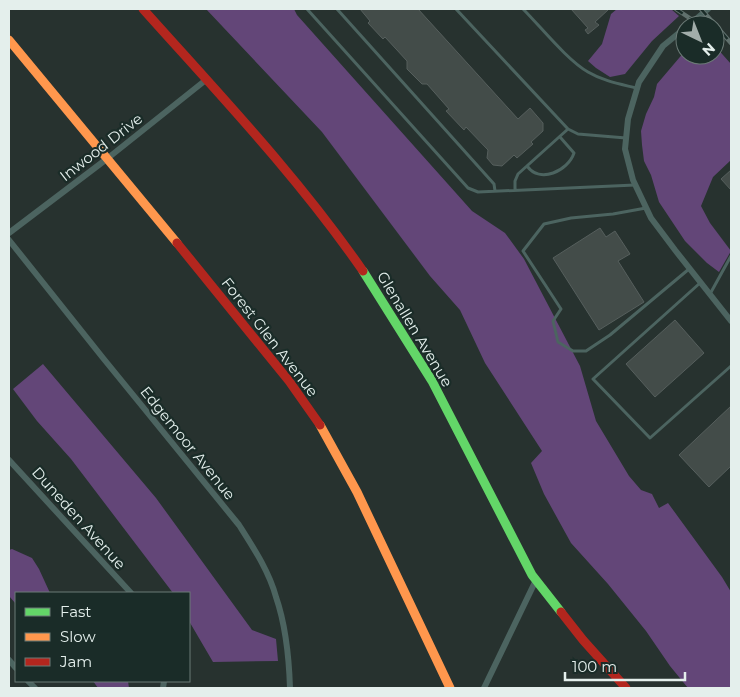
<svg xmlns="http://www.w3.org/2000/svg" width="740" height="697" font-family="Montserrat,sans-serif">
  <rect width="100%" height="100%" fill="#27322f"/>
  <path fill="#634678" d="M206 9H294L297 15 472 211 505 233 524 259 580 366 596 421 629 476 641 490 652 494 659 508 668 503 722 577 731 592V688H688L670 666 646 631 608 584 571 543 544 494 531 463 542 451 485 363 460 310 430 276 322 132Z
    M617 9H671L679 16 652 41 625 74 610 77 596 68 588 61 602 44 611 14Z
    M715 46 731 64V160L713 177 701 206 710 223 731 251 719 272 707 263 685 241 659 202 651 175 644 161 642 145 641 131 646 114 654 97 657 84 685 51V55H715Z
    M43 364 156 498 252 630 276 639 278 661 213 662 189 621V593H173L71 459 37 421 13 389Z
    M12 549 32 558 39 569 50 593H16V604L9 596V550Z
    M93 681H128L129 688H98Z"/>
  <path fill="#434c49" stroke="#565f5d" d="M360 9H418L518 119 530 108 543 123V131L531 142 533 144 517 158 514 155 502 166 493 165 487 158 488 150 466 127 464 130 446 111 449 109 427 84H422L407 69V61L385 37 383 39 368 23 370 21Z
    M571 9H609L595 22 599 25 588 34 585 30 588 28Z
    M731 170V190L721 179Z
    M600 228 606 237 615 231 630 254 618 261 644 302 599 330 553 258Z
    M675 320 704 353 655 397 626 364Z
    M731 406V466L709 487 679 455Z"/>
  <g fill="none" stroke-linecap="round" stroke-linejoin="round">
    <path stroke="#4c6460" stroke-width="3" d="M307 9 468 188 478 192 635 185
      M337 9 494 184 495 191
      M456 9 568 129 578 134 626 138
      M523 9C540 26 568 61 588 72 603 81 620 84 636 88
      M527 166C540 184 568 171 574 153L560 137
      M515 190V181L518 174 568 129
      M646 208 613 214 571 218 544 224 523 251 561 309 553 321 558 342 573 351H586L610 335 689 269
      M700 283 593 379 650 438 731 366
      M710 294 731 256"/>
    <path stroke="#4c6460" stroke-width="6" d="M689 25 708 9
      M685 28 663 46 639 82 628 119 625 149 633 180 651 218 675 250 731 321
      M9 233 108 158 207 79
      M9 240 103 358 239 525C253 547 269 571 276 597 286 626 289 657 290 688
      M9 460 131 593
      M9 660 16 668
      M28 681 35 688
      M163 688 164 681
      M484 688 536 580"/>
    <path stroke="#63d668" stroke-width="9" d="M363 271 432 381 532 575 561 612"/>
    <path stroke="#ff974d" stroke-width="9" d="M9 40 177 243
      M320 425 357 492 450 688"/>
    <path stroke="#b3261e" stroke-width="9" d="M143 9C219 94 298 177 363 271
      M177 243 289 381 320 425
      M561 612 583 640 626 688"/>
    <defs>
      <path id="rail" d="M676 9 700 25
        M701 9 731 43"/>
    </defs>
    <use href="#rail" stroke="#60706d" stroke-width="4.5"/>
    <use href="#rail" stroke="#1a2c28" stroke-width="2.5" stroke-dasharray="8" stroke-linecap="butt"/>
  </g>
  <g text-anchor="middle" dominant-baseline="central" stroke-width="4.5" stroke-linejoin="round" paint-order="stroke">
    <g font-size="15" fill="#e4efec" stroke="#1a2c28">
      <text transform="translate(101 147) rotate(-38)">Inwood Drive</text>
      <text transform="translate(415 329) rotate(59)">Glenallen Avenue</text>
      <text transform="translate(270 337) rotate(52)">Forest Glen Avenue</text>
      <text transform="translate(188 443) rotate(51)">Edgemoor Avenue</text>
      <text transform="translate(79 518) rotate(48)">Duneden Avenue</text>
    </g>
  </g>
  <rect width="740" height="697" fill="none" stroke="#e4efec" stroke-width="20"/>
  <rect x="15" y="592" width="175" height="90" fill="#1a2c28" stroke="#6b7a76"/>
  <rect x="25" y="608" width="25" height="8" fill="#63d668" stroke="#6b7a76"/>
  <text x="60" y="617" font-size="15" fill="#e4efec">Fast</text>
  <rect x="25" y="633" width="25" height="8" fill="#ff974d" stroke="#6b7a76"/>
  <text x="60" y="642" font-size="15" fill="#e4efec">Slow</text>
  <rect x="25" y="658" width="25" height="8" fill="#b3261e" stroke="#6b7a76"/>
  <text x="60" y="667" font-size="15" fill="#e4efec">Jam</text>
  <g transform="translate(700 40) rotate(137)"><circle r="24" fill="#1a2c28" stroke="#6b7a76"/>
  <path d="M0-4L9 19L0 12L-9 19Z" fill="#a2adaa"/>
  <text y="-8" font-size="14" font-weight="bold" text-anchor="middle" fill="#e4efec">N</text>
  </g>
  <path d="M565 672v8h120v-8" fill="none" stroke="#e4efec" stroke-width="2.5"/>
  <text x="572" y="672" font-size="15" fill="#e4efec" stroke="#1a2c28" stroke-width="4" paint-order="stroke">100 m</text>
</svg>
